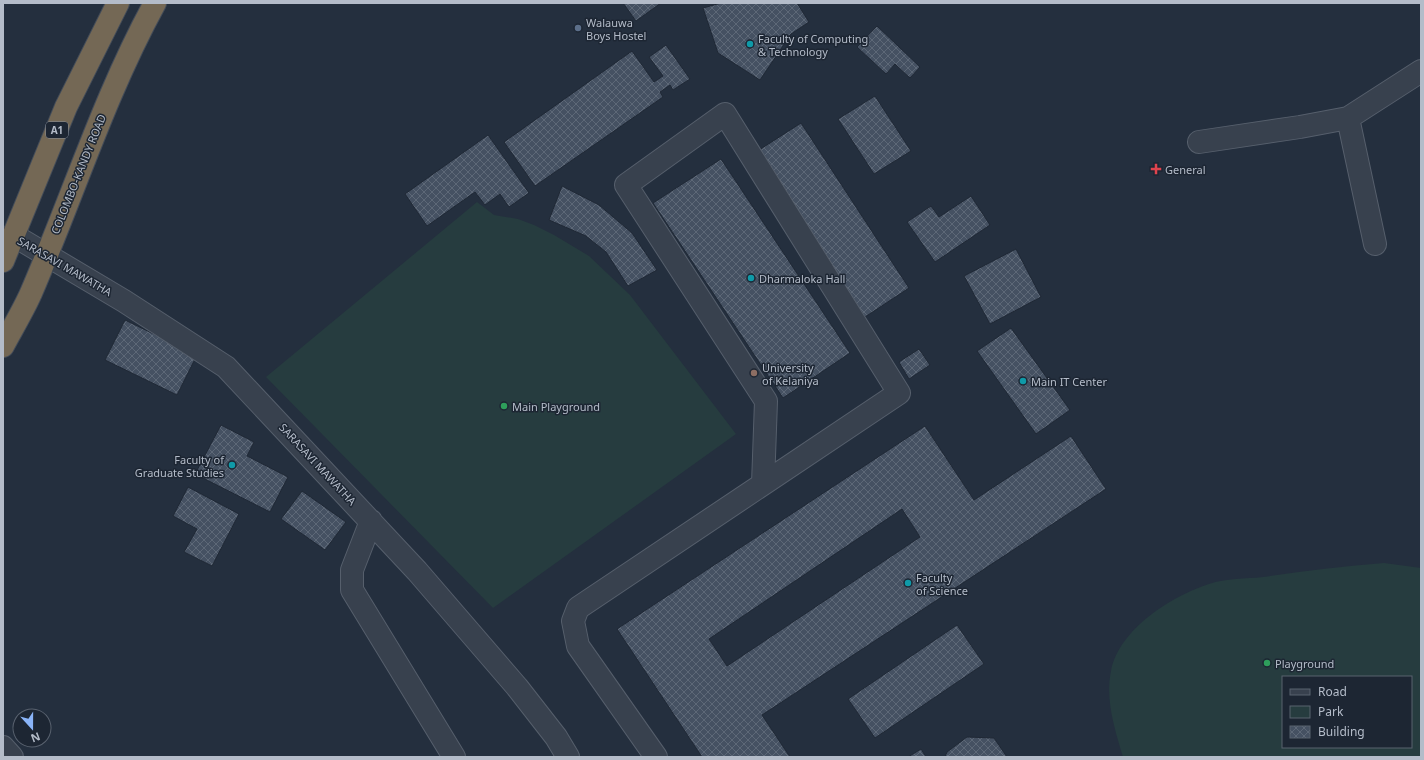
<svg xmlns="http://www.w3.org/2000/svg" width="1424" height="760" font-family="'Noto Sans',sans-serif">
  <defs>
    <pattern id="building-cross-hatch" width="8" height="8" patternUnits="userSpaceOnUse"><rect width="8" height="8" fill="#455162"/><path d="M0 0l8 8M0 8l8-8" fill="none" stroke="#5d6877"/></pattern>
  </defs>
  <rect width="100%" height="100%" fill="#242f3e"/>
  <path fill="#263c3f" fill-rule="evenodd" d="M477 202 494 215 518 219 534 225 554 235 589 256 630 295 736 434 493 608 266 377Z
    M1384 563 1421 568V757H1123C1115 730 1105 700 1111 671 1119 629 1172 596 1209 584 1226 578 1246 579 1263 577 1304 571 1344 566 1384 563ZM1283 677H1411V747H1283Z"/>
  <path fill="url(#building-cross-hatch)" stroke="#1f2835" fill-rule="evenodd" d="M623 3H661L636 21Z
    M721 3H797L809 22 791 34 760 80 718 53 703 8Z
    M877 26 920 67 910 78 895 64 886 74 857 47Z
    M666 45 690 79 673 90 670 85 660 92 663 97 535 186 504 142 632 51 654 82 663 76 649 57Z
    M875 96 911 151 874 174 838 119Z
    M801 123 909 288 865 317 756 152Z
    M488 135 529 193 509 207 500 194 485 205 475 192 427 226 405 194Z
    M721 159 850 353 783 398 653 203Z
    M562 186 599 205 632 233 657 270 628 286 606 252 586 236 549 220Z
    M971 196 990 225 935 262 907 222 931 206 939 217Z
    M1016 249 1041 297 990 324 964 276Z
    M125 320 197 355 177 395 105 360Z
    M1011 328 1070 410 1036 434 977 351Z
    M919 349 930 365 909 379 899 362Z
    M221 425 254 442 247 456 288 477 270 512 195 474Z
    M925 426 974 500 1071 436 1106 489 762 715 790 757H702L617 629ZM902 509 920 537 727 666 709 639Z
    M188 487 239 514 212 566 184 552 197 529 173 516Z
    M302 491 346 522 325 550 281 519Z
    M957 625 984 664 875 738 848 699Z
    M967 737 994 738 1007 757H945L947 752Z
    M921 749 926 757H908Z"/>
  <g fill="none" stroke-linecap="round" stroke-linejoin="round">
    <defs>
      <path id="minor" d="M1348 118 1375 244
        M1199 142 1300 127 1348 118 1421 71
        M13 235 124 301 226 367 417 571 517 687 556 737 568 757
        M371 521 352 570V590L454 757
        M3 747 12 757
        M656 757 578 646 573 621 578 608 899 393 725 114 626 185 766 401 763 484"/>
      <path id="highway" d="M3 261 66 107 118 3
        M3 346C12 329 23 311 31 293 73 196 104 96 155 3"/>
    </defs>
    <use href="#minor" stroke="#565f6c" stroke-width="24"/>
    <use href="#highway" stroke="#434c59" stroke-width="24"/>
    <use href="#minor" stroke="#38414e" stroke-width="22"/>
    <use href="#highway" stroke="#746855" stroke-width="22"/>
  </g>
  <circle fill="#5c6f8a" stroke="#1d2633" stroke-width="1.5" cx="578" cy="28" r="4"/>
  <g fill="#0f9aa8" stroke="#1d2633" stroke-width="1.5">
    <circle cx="750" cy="44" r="4"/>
    <circle cx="751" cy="278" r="4"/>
    <circle cx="1023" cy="381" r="4"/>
    <circle cx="232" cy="465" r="4"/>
    <circle cx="908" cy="583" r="4"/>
  </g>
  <path fill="#e0444e" stroke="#1d2633" stroke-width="1.5" d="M1154 163h4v4h4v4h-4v4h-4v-4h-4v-4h4z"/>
  <circle fill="#8d6e63" stroke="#1d2633" stroke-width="1.5" cx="754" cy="373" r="4"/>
  <g fill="#2e9e5b" stroke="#1d2633" stroke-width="1.5">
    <circle cx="504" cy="406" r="4"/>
    <circle cx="1267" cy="663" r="4"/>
  </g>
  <g text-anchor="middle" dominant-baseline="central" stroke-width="3" stroke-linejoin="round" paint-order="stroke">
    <rect fill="#1d2633" stroke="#878f9c" stroke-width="1" x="46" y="122" width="22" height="16" rx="3"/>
    <g font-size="10" font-weight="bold" fill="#b4bcc9">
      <text x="57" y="130">A1</text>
    </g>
    <g font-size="11" fill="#b4bcc9" stroke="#1d2633" text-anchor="start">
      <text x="586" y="22">Walauwa<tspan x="586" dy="13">Boys Hostel</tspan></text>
      <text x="758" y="38">Faculty of Computing<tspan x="758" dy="13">&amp; Technology</tspan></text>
      <text x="1165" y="169">General</text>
      <text x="759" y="278">Dharmaloka Hall</text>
      <text x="762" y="367">University<tspan x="762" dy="13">of Kelaniya</tspan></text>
      <text x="1031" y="381">Main IT Center</text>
      <text x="512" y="406">Main Playground</text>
      <text x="224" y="459" text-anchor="end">Faculty of<tspan x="224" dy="13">Graduate Studies</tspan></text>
      <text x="916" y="577">Faculty<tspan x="916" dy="13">of Science</tspan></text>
      <text x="1275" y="663">Playground</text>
    </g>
    <g font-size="11" fill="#b4bcc9" stroke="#1d2633">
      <text transform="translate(78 174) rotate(-68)">COLOMBO-KANDY ROAD</text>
      <text transform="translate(65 266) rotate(30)">SARASAVI MAWATHA</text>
      <text transform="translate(318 464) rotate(47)">SARASAVI MAWATHA</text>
    </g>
  </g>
  <rect width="1424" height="760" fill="none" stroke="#b4bcc9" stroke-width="8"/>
  <rect x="1282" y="676" width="130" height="72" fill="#1d2633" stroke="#59626f"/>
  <rect x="1290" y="689" width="20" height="6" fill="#38414e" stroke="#59626f"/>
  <text x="1318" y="696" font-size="12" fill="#b4bcc9">Road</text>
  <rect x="1290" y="706" width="20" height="12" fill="#263c3f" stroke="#59626f"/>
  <text x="1318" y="716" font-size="12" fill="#b4bcc9">Park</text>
  <rect x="1290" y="726" width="20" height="12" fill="url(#building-cross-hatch)" stroke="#59626f"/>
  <text x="1318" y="736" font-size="12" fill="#b4bcc9">Building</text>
  <g transform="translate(32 728) rotate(159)"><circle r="19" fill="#1d2633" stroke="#59626f"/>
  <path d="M0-3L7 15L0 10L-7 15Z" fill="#8ab4f8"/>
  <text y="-6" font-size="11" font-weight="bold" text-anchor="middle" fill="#b4bcc9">N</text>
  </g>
</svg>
